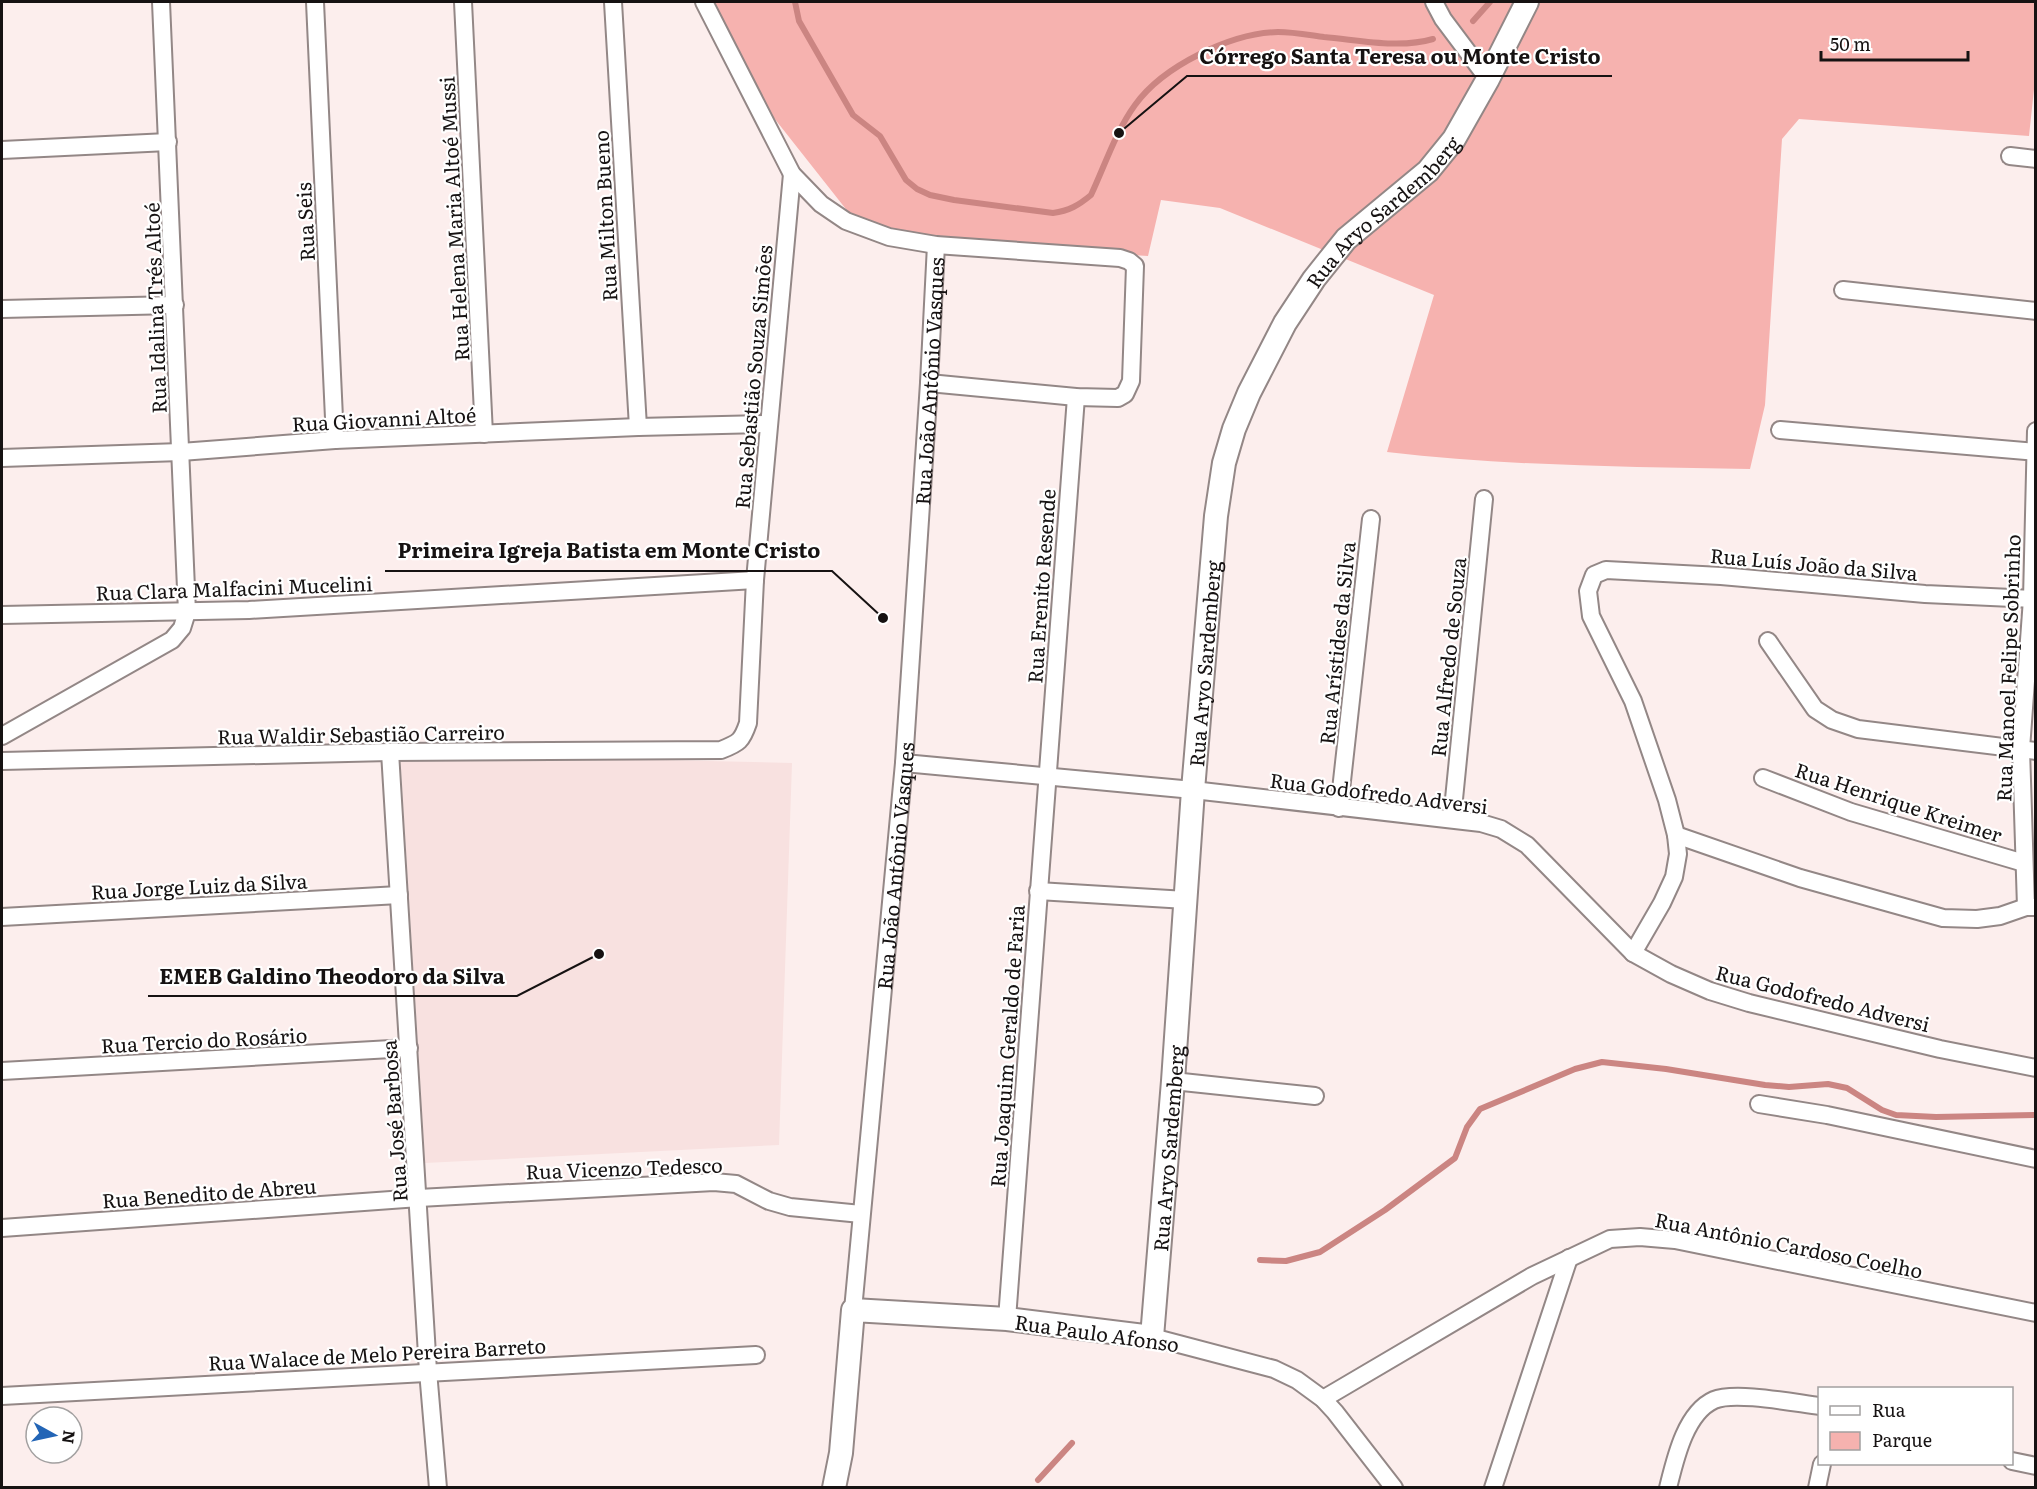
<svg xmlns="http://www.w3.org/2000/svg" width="2037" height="1489" font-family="Literata,serif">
  <rect width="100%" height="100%" fill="#fceeed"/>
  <path fill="#f8e1e0" d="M400 754 792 763 779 1145 425 1163Z"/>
  <path fill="#f6b2af" d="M711 2H2035V80L2029 136 1799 119 1782 139 1765 405 1750 469C1629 467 1507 466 1387 452L1434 295 1220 208 1161 200 1148 256 956 244 911 236 849 213 752 90Z"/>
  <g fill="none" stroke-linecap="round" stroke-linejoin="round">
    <path stroke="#cb8582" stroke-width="6" d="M795 2 799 21 853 115 880 136 906 180 917 189 930 195 954 200 1053 213C1069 211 1079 205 1091 195 1105 165 1116 131 1135 105 1163 66 1231 33 1278 32 1293 32 1309 35 1324 37 1359 40 1399 49 1433 39
      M1473 21 1490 2
      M1260 1260 1286 1261 1320 1252 1385 1210 1455 1158 1467 1127 1480 1109 1575 1069 1602 1062 1666 1069 1765 1085 1789 1087 1828 1084 1847 1088 1882 1110 1896 1115 1936 1117 2036 1115
      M1038 1480 1072 1443"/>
    <defs>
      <g id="street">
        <path d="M315 2 335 440"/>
        <path d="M463 2 484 434"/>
        <path d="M613 2 638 427"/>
        <path d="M704 2 792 174 821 204 846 221 889 237 936 245 1120 258 1129 261 1135 266 1131 381 1125 394 1118 398 1076 397 929 383"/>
        <path d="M1434 2 1443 19 1488 79"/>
        <path d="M2 150 168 142"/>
        <path d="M2010 156 2036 159"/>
        <path d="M1843 290 2036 311"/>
        <path d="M2 309 175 305"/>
        <path d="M1780 430 2036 452"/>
        <path d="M2 458 181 452 335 440 638 427 768 424"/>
        <path d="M2 615 249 610 755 580"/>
        <path d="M1768 641 1815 709 1832 720 1858 729 2036 751"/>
        <path d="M2 736 172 640 182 628 187 612 161 2"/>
        <path d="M390 752 428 1371 438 1488"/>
        <path d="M2 761 390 752 721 750C739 743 742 741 748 723L755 580 792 174"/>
        <path d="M904 763 1193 790 1481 823 1501 829 1527 845 1633 953 1671 974 1710 991 1749 1003 1940 1049 2036 1068"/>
        <path d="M1763 778 1851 812 2024 863"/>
        <path d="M1339 808 1371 519"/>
        <path d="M1452 819 1484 499"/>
        <path d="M1676 835 1800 878 1943 918 1977 919 2000 916 2026 907H2035"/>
        <path d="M1038 891 1186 900"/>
        <path d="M2026 907 2021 749 2032 599 2036 431"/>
        <path d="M2 917 399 895"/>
        <path d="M1633 953 1662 903 1674 877 1678 854 1676 835 1667 800 1633 701 1591 616 1588 591 1594 575 1606 570 1721 576 1925 594 2036 599"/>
        <path d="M2 1071 409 1048"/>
        <path d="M1173 1081 1315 1096"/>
        <path d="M1759 1104 1827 1115 2036 1159"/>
        <path d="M2 1228 419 1198 714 1182 736 1184 769 1201 790 1207 861 1214"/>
        <path id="s1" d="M853 1310 904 763 929 383 936 245"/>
        <path d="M1007 1319 1076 397"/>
        <path d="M1152 1337 1274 1369 1297 1380 1323 1399 1335 1412 1394 1488"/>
        <path d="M2 1396 756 1355"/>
        <path d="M1323 1399 1532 1276 1610 1239 1640 1237 1675 1240 2036 1313"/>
        <path d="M2012 1461 2036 1466"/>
        <path d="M1493 1488 1569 1258"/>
        <path d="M1668 1488C1675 1460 1685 1413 1714 1400 1735 1391 1795 1403 1820 1406"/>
        <path d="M1817 1488 1822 1464"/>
      </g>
      <g id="secondary">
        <path id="s2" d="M834 1488 841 1453 853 1310 1007 1319 1152 1337 1173 1081 1193 790 1216 516 1224 463 1234 429 1249 393 1285 323 1314 279 1346 239 1428 171 1454 139 1488 79 1527 2"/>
      </g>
    </defs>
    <use href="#street" stroke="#938786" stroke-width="20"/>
    <use href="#secondary" stroke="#938786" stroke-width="26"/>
    <use href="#street" stroke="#fff" stroke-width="16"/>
    <use href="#secondary" stroke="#fff" stroke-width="22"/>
  </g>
  <g text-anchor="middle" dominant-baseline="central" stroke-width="4.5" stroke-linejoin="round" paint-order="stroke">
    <g font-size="20" fill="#161212" stroke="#fff">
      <text stroke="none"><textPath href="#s2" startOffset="1659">Rua Aryo Sardemberg</textPath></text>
      <text transform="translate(604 216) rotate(-93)">Rua Milton Bueno</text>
      <text transform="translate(453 219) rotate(-93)">Rua Helena Maria Altoé Mussi</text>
      <text transform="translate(304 222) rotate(-93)">Rua Seis</text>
      <text transform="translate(154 308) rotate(-92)">Rua Idalina Trés Altoé</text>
      <text transform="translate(752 377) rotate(-85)">Rua Sebastião Souza Simões</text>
      <text stroke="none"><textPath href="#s1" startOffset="932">Rua João Antônio Vasques</textPath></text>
      <text transform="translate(384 418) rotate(-3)">Rua Giovanni Altoé</text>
      <text transform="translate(1814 563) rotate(5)">Rua Luís João da Silva</text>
      <text transform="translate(1040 586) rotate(-86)">Rua Erenito Resende</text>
      <text transform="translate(234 587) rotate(-2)">Rua Clara Malfacini Mucelini</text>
      <text transform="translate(1336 643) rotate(-84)">Rua Arístides da Silva</text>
      <text transform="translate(1447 657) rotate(-84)">Rua Alfredo de Souza</text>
      <text stroke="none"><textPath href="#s2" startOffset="1155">Rua Aryo Sardemberg</textPath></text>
      <text transform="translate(2007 668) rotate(-88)">Rua Manoel Felipe Sobrinho</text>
      <text transform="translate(361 733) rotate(-1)">Rua Waldir Sebastião Carreiro</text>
      <text transform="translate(1379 792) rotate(7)">Rua Godofredo Adversi</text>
      <text transform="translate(1899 801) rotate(18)">Rua Henrique Kreimer</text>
      <text stroke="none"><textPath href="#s1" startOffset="446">Rua João Antônio Vasques</textPath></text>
      <text transform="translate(199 885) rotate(-3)">Rua Jorge Luiz da Silva</text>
      <text transform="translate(1823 997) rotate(14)">Rua Godofredo Adversi</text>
      <text transform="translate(204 1039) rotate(-3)">Rua Tercio do Rosário</text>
      <text transform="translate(1006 1046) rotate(-86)">Rua Joaquim Geraldo de Faria</text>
      <text transform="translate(393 1121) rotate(-94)">Rua José Barbosa</text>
      <text stroke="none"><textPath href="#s2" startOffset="669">Rua Aryo Sardemberg</textPath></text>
      <text transform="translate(624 1167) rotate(-2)">Rua Vicenzo Tedesco</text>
      <text transform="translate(209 1192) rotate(-4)">Rua Benedito de Abreu</text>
      <text transform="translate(1789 1244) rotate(11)">Rua Antônio Cardoso Coelho</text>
      <text transform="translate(1097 1332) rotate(8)">Rua Paulo Afonso</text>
      <text transform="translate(377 1353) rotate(-3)">Rua Walace de Melo Pereira Barreto</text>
    </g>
  </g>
  <path fill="none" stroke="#161212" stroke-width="2" d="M1119 133L1187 76H1612M883 618L832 571H385M599 954L517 996H148"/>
  <g fill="#161212" stroke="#fff" stroke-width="2">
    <circle cx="1119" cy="133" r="6"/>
    <circle cx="883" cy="618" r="6"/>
    <circle cx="599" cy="954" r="6"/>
  </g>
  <g font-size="21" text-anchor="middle" font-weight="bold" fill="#161212" stroke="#fff" stroke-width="4.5" stroke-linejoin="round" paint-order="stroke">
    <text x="1400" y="64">Córrego Santa Teresa ou Monte Cristo</text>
    <text x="609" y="558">Primeira Igreja Batista em Monte Cristo</text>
    <text x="332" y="984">EMEB Galdino Theodoro da Silva</text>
  </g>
  <rect width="2037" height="1489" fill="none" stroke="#161212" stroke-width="6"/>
  <rect x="1818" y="1387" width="195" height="78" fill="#ffffff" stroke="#a2a0a0" stroke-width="1.5"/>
  <rect x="1830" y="1406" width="30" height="9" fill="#ffffff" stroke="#a2a0a0" stroke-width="1.5"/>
  <text x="1872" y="1417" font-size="18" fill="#161212">Rua</text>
  <rect x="1830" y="1432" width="30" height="18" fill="#f6b2af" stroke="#a2a0a0" stroke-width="1.5"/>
  <text x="1872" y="1447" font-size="18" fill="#161212">Parque</text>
  <g transform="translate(54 1435) rotate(98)"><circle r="28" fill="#ffffff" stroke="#a2a0a0" stroke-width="1.5"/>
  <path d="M0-4.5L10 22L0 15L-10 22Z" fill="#2365b6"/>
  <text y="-9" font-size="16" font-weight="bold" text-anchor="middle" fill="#161212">N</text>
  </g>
  <path d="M1821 51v9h147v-9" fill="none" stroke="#161212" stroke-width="3"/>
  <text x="1830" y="51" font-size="18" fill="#161212" stroke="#ffffff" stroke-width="4.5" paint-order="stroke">50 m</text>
</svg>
